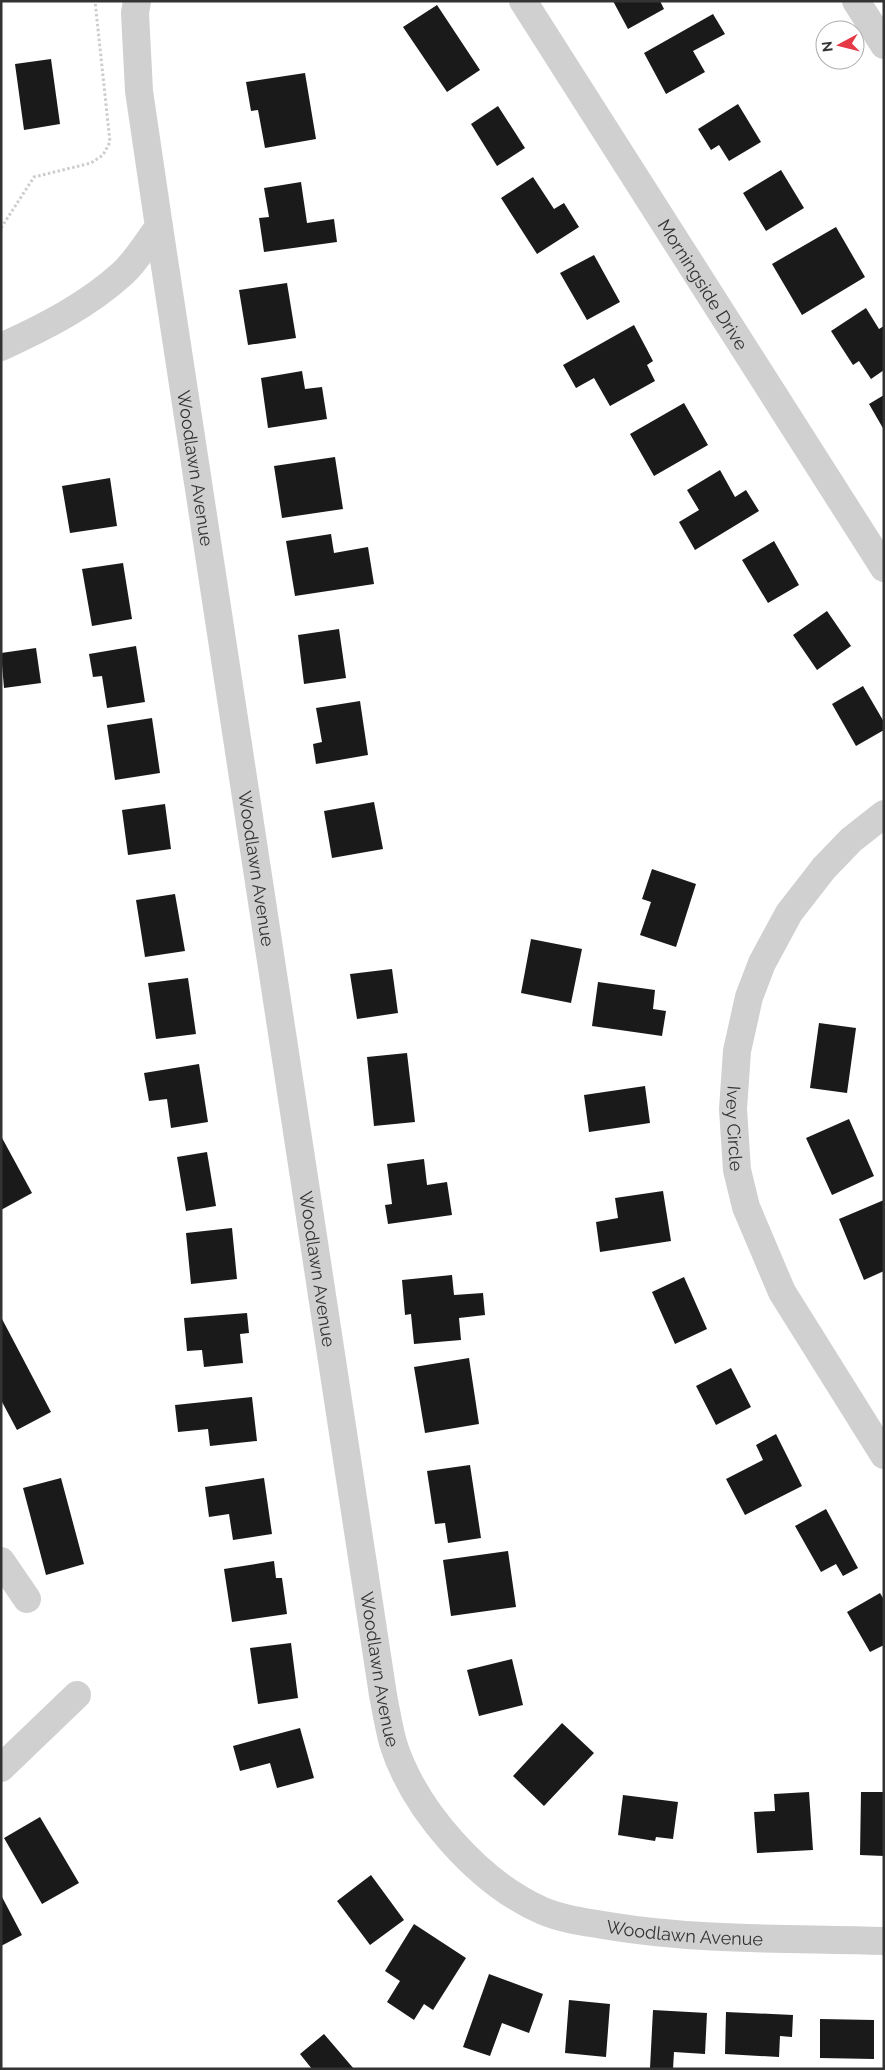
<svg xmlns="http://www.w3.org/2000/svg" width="885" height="2070" font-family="Raleway,sans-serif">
  <rect width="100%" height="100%" fill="#fff"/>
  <path fill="#1a1a1a" d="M613 1H660L664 9 628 29Z
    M437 5 480 70 447 92 403 27Z
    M713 14 725 34 693 51 705 72 666 94 644 53Z
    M51 59 60 124 24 130 15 64Z
    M305 73 316 139 265 148 258 110 251 111 246 82Z
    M738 104 761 142 729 161 719 145 711 150 698 129Z
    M498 106 525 148 497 166 471 124Z
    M781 170 804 208 766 231 743 193Z
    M533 177 554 209 564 203 579 227 537 254 501 198Z
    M301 182 307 223 334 219 337 242 264 252 259 218 269 217 264 188Z
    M836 227 865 277 802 315 772 264Z
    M594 255 620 302 587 320 560 273Z
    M287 283 296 338 248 345 239 290Z
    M866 308 879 329 884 326V370L871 379 859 361 853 365 831 331Z
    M634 325 653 361 647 365 655 381 610 406 594 378 576 388 563 365Z
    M302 371 305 389 322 387 327 419 268 428 261 378Z
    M884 395V430L869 404Z
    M684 403 708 445 654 476 630 434Z
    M335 457 343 509 282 518 274 466Z
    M720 470 735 497 746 490 759 511 695 550 679 522 699 510 687 490Z
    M110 478 117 526 70 533 62 486Z
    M331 534 334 553 368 547 374 584 295 596 286 541Z
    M774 541 799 585 768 603 742 560Z
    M123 563 132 619 92 626 82 569Z
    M827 611 851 646 817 670 793 635Z
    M339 629 346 678 304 684 298 635Z
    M136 646 145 702 107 708 102 676 93 677 89 654Z
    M36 648 41 683 4 688 1 653Z
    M863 686 884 722V730L856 746 832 704Z
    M360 701 368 755 316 764 313 744 322 742 316 708Z
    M152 718 160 773 115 780 107 725Z
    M374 802 383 849 332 858 324 811Z
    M165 804 171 849 128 855 122 810Z
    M652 869 696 884 676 947 640 935 651 902 642 899Z
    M175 894 185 951 145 957 136 900Z
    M531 939 582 949 571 1003 521 993Z
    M392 969 398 1013 357 1019 350 974Z
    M188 978 196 1034 156 1039 148 983Z
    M598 982 655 990 653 1009 666 1011 662 1036 592 1026Z
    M819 1023 856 1028 847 1093 810 1088Z
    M407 1053 415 1122 374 1126 367 1057Z
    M199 1064 208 1122 171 1128 167 1099 149 1101 144 1073Z
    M645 1086 650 1123 589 1132 584 1095Z
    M849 1119 874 1176 832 1195 806 1138Z
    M1 1136 32 1193 1 1210Z
    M207 1152 216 1206 186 1211 177 1157Z
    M424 1159 427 1185 447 1182 452 1215 388 1224 385 1205 392 1204 387 1164Z
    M663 1191 671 1241 600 1252 596 1222 618 1218 615 1198Z
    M884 1200V1271L864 1280 839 1219Z
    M232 1228 237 1279 191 1284 186 1233Z
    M452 1275 454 1295 483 1293 485 1315 459 1318 461 1340 414 1344 411 1314 405 1315 402 1280Z
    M684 1277 707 1329 675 1344 652 1292Z
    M247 1313 249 1333 240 1334 243 1363 204 1367 202 1350 187 1351 184 1318Z
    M1 1317 51 1412 17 1430 1 1400Z
    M469 1358 479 1424 425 1433 414 1367Z
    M731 1368 751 1407 716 1425 696 1386Z
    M252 1397 257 1441 210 1446 208 1429 178 1432 175 1405Z
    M776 1434 802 1486 745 1515 726 1479 763 1460 756 1445Z
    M470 1465 481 1538 448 1543 445 1523 435 1524 427 1471Z
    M61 1478 84 1564 46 1575 23 1488Z
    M264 1478 272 1534 233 1540 229 1514 209 1517 205 1487Z
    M826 1509 858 1568 843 1576 836 1564 821 1572 795 1526Z
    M508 1551 516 1607 451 1616 443 1560Z
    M274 1561 276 1578H282L287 1614 232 1622 224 1569Z
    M880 1593 884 1600V1645L870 1652 847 1612Z
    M291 1643 298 1698 258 1704 250 1648Z
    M512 1659 523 1705 479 1716 467 1670Z
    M562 1723 594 1753 544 1806 513 1776Z
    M300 1728 314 1778 277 1788 270 1763 240 1771 233 1746Z
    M809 1792 813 1850 757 1853 754 1812 775 1811 774 1794Z
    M861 1792H884V1856L860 1855Z
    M623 1795 678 1802 673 1839 656 1837 655 1841 618 1835Z
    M40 1817 79 1883 42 1904 4 1838Z
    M371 1875 404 1920 370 1945 337 1901Z
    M1 1895 22 1935 1 1946Z
    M414 1924 466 1958 433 2010 424 2004 414 2020 387 2002 400 1981 385 1971Z
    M489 1974 543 1994 529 2033 502 2023 490 2056 463 2047Z
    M569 2000 610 2004 606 2057 565 2053Z
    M653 2010 707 2013 705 2054 674 2052 673 2069 650 2068Z
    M726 2012 793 2015 792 2037 780 2036 779 2057 725 2054Z
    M820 2019 874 2020V2059L820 2058Z
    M324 2034 354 2069H312L300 2054Z"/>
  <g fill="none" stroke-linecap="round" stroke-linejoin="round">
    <path stroke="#cdcdcd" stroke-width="3" stroke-dasharray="2.5 2.5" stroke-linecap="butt" d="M1 228 34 177 91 163 103 155 110 142 95 1"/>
    <g stroke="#d0d0d0" stroke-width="28">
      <path id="s1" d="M523 1 884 568"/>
      <path d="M856 1 884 45"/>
      <path id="s2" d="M159 227 383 1695C386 1711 389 1728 393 1743 414 1810 479 1883 543 1911 564 1920 587 1922 609 1926 699 1941 793 1938 884 1941"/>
      <path d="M1 347C45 327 88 305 123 273 137 260 147 242 159 227L139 91 135 13 137 1"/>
      <path id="s3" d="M884 814 851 840 824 868 789 913 762 963 749 997 737 1051 733 1109 737 1170 746 1207 782 1292 884 1455"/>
      <path d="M1 1561 27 1599"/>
      <path d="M1 1768 77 1695"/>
    </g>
  </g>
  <g text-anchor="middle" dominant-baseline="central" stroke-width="5" stroke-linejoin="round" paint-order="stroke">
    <g font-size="18" fill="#333" stroke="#fff">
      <text stroke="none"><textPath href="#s1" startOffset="336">Morningside Drive</textPath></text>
      <text stroke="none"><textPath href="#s2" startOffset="244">Woodlawn Avenue</textPath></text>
      <text stroke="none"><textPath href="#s2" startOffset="649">Woodlawn Avenue</textPath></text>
      <text stroke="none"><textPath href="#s3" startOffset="364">Ivey Circle</textPath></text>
      <text stroke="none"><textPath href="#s2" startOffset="1054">Woodlawn Avenue</textPath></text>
      <text stroke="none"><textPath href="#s2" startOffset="1459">Woodlawn Avenue</textPath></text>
      <text stroke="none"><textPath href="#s2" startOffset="1909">Woodlawn Avenue</textPath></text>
    </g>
  </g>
  <rect width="885" height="2070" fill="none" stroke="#333333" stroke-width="5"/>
  <g transform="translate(840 45) rotate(263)"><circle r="24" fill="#ffffff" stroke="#adadad"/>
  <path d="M0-4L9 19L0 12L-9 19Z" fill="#e63946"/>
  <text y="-8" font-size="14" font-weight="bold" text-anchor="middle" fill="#333333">N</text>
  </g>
</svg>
